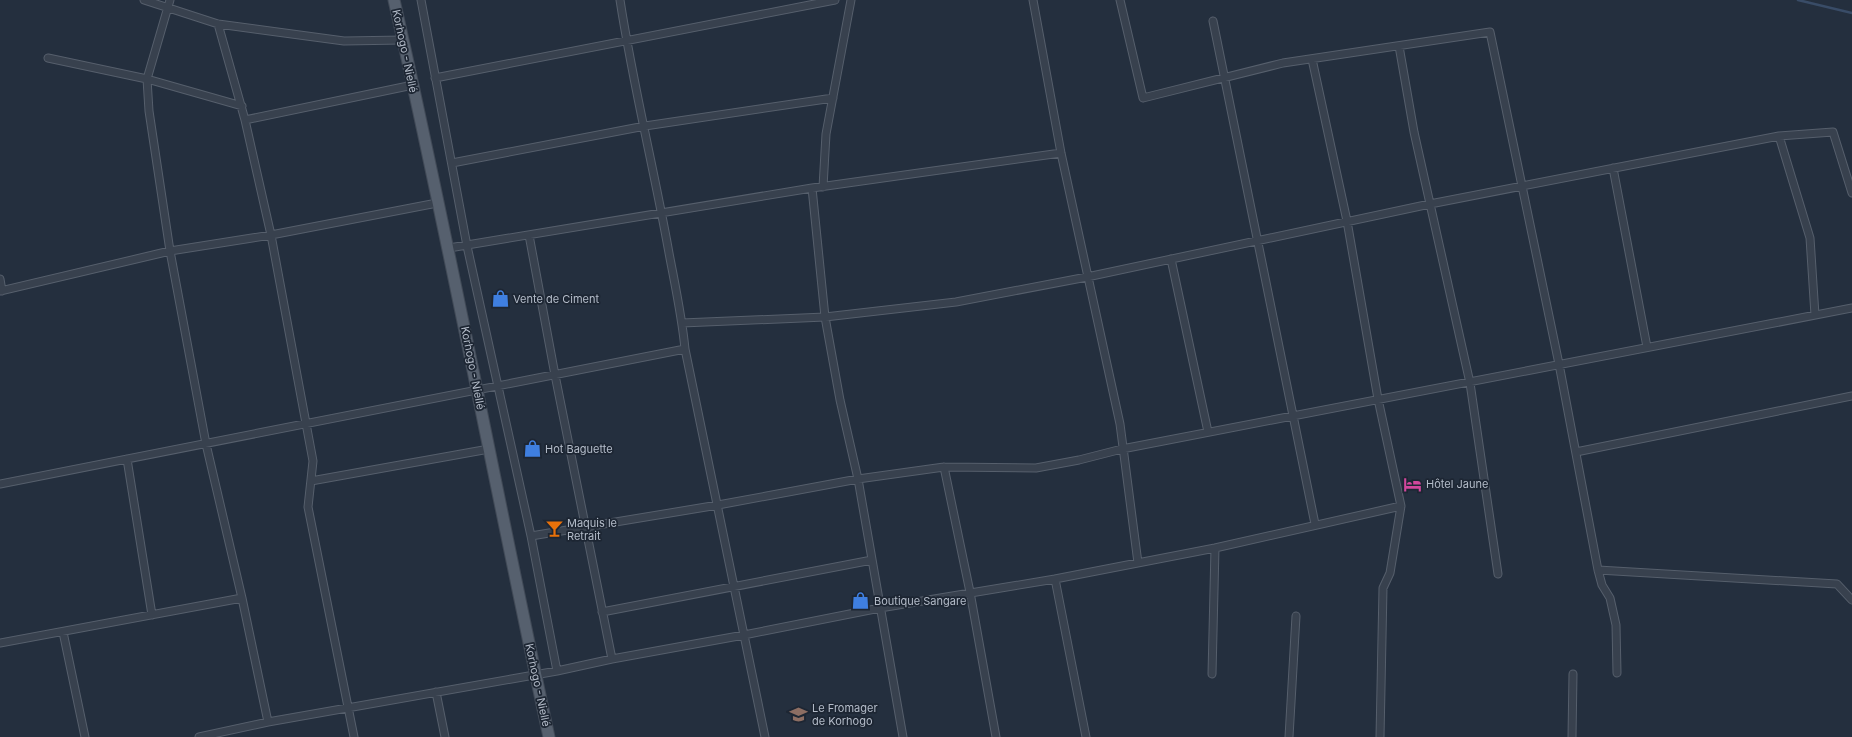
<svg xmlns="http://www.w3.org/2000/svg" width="1852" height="737" font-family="Inter,sans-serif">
  <rect width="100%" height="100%" fill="#242f3e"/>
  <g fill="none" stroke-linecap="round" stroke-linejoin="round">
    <path stroke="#394c67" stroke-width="2.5" d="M1798 0 1852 13"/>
    <defs>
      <path id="minor" d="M144 0 218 24 344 41 403 40
        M170 0 147 79 149 111 170 251 206 444 242 598 268 722
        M421 0 467 246 531 536 557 671
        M620 0C633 85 654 169 669 253 675 285 682 317 685 349L765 737
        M1033 0 1061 153 1120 424 1138 563
        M1120 0 1143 98 1283 63 1490 32 1559 364 1598 570 1602 585 1610 598 1616 625 1617 673
        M1213 21 1315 524
        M218 24 245 120 271 235 313 461 308 507 354 737
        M1399 46 1414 132 1470 383 1498 574
        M48 58 147 79 242 106
        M1312 59 1347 221 1378 399 1401 506 1390 573 1383 588 1380 737
        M435 78 835 0
        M245 120 413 85
        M1779 136 1810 238 1815 315
        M452 163 645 126 833 98
        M1613 168 1647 347
        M823 187 826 134 851 0
        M812 188 825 317 840 400 858 479 903 737
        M529 235 555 375 612 659
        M449 248 812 188 1061 153
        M1171 259 1208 432
        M0 279 2 291
        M0 291 170 251 271 235 437 203
        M682 323 825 317 956 302 1087 277 1430 204 1779 136 1833 132 1852 193
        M1576 452 1852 396
        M127 459 152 615
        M944 467 970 592 996 737
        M311 481 489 449
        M0 484 685 349
        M531 536 718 505 858 479 944 467 1036 468 1079 460 1122 449 1852 308
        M1598 570 1837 584 1852 600
        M1055 579 1086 737
        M602 612 872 560
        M63 632 85 737
        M0 643 242 598
        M1212 674 1215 548
        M436 692 445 737
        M199 737 268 722 557 671 612 659 744 635 880 608 1055 579 1215 548 1401 506
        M1289 737 1296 616
        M1572 737 1573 674"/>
      <path id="primary" d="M394 0C450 245 496 492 549 737"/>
    </defs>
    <use href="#minor" stroke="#565f6c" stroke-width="9"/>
    <use href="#primary" stroke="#414a57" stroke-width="13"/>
    <use href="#minor" stroke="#38414e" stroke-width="7"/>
    <use href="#primary" stroke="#56606e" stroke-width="11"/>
  </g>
  <defs>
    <symbol id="shop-bare" viewBox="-9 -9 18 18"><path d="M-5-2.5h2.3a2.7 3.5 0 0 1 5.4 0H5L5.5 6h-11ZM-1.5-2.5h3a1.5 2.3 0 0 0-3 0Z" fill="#3f7fe0" stroke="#1d2633" stroke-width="2.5" paint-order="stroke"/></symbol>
    <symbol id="hotel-bare" viewBox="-9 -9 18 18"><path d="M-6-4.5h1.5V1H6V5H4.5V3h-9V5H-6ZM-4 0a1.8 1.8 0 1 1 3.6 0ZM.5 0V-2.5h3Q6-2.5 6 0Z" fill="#d1479c" stroke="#1d2633" stroke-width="2.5" paint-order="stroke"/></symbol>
    <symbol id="bar-bare" viewBox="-9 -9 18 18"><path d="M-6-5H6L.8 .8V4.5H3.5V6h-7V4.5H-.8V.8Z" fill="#e8710a" stroke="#1d2633" stroke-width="2.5" paint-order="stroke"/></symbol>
    <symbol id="school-bare" viewBox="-9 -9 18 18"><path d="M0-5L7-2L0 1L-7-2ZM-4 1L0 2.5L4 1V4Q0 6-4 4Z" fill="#8d6e63" stroke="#1d2633" stroke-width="2.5" paint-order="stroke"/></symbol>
  </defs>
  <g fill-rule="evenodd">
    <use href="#shop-bare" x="488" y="286" width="25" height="25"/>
    <use href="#shop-bare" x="520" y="436" width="25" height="25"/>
    <use href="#hotel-bare" x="1400" y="472" width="25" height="25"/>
    <use href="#bar-bare" x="542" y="516" width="25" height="25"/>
    <use href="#shop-bare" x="848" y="588" width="25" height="25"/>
    <use href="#school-bare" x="786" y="702" width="25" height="25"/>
  </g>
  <g text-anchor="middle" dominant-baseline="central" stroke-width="3.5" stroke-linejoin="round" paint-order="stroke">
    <g font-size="11" fill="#b4bcc9" stroke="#1d2633">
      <text transform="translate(405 51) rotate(78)">Korhogo - Niellé</text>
      <text transform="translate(473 368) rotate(79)">Korhogo - Niellé</text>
      <text transform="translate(538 685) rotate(78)">Korhogo - Niellé</text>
    </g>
    <g font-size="11" fill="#b4bcc9" stroke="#1d2633" text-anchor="start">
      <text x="513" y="299">Vente de Ciment</text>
      <text x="545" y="449">Hot Baguette</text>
      <text x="1426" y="484">Hôtel Jaune</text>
      <text x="567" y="523">Maquis le<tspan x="567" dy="13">Retrait</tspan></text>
      <text x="874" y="601">Boutique Sangare</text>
      <text x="812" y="708">Le Fromager<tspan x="812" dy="13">de Korhogo</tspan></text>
    </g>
  </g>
</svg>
